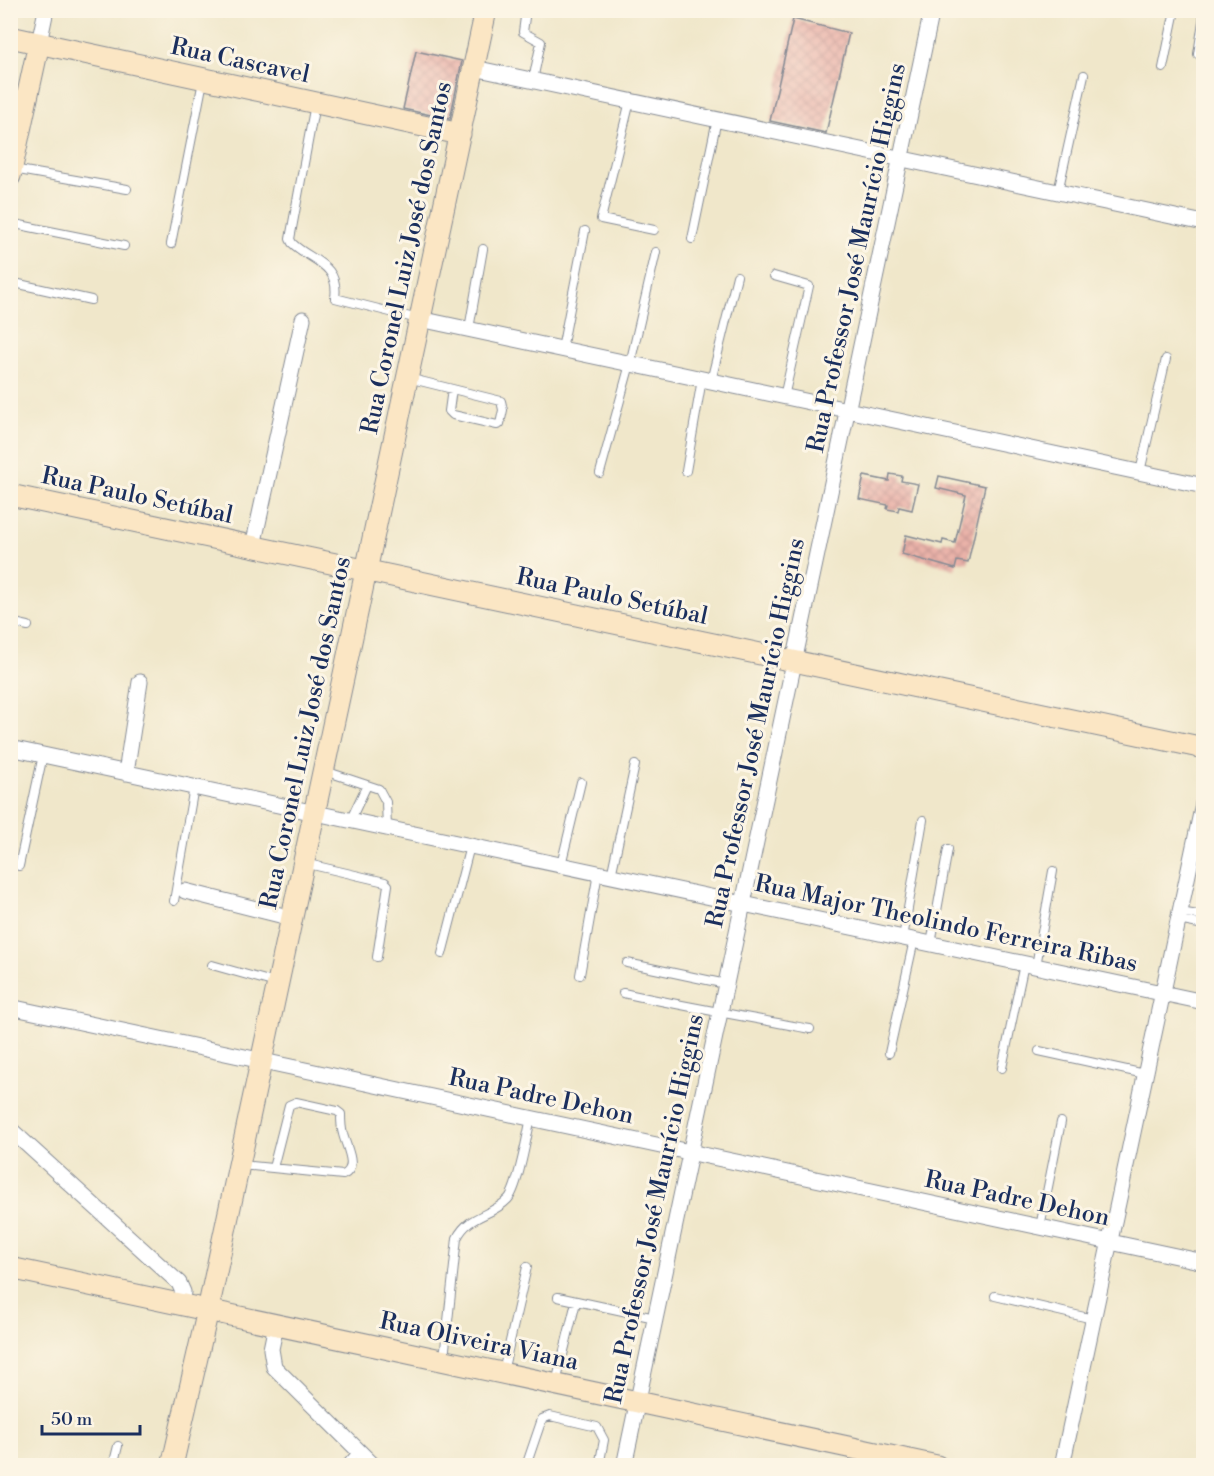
<svg xmlns="http://www.w3.org/2000/svg" width="1214" height="1476" font-family="'Libre Bodoni',serif">
  <defs>
    <pattern id="building-cross-hatch" width="8" height="8" patternUnits="userSpaceOnUse" patternTransform="scale(1.5)"><rect width="8" height="8" fill="#eab2a9"/><path d="M0 0l8 8M0 8l8-8" fill="none" stroke="#c89994"/></pattern>
  </defs>
  <rect width="100%" height="100%" fill="#fcf5e5"/>
  <filter id="ink" filterUnits="userSpaceOnUse"><feTurbulence type="fractalNoise" baseFrequency=".0167" numOctaves="2"/><feDisplacementMap in="SourceGraphic" scale="12" xChannelSelector="R" yChannelSelector="G"/><feConvolveMatrix kernelMatrix="1 2 1 2 8 2 1 2 1" color-interpolation-filters="sRGB"/></filter>
  <filter id="wash" filterUnits="userSpaceOnUse"><feTurbulence type="fractalNoise" baseFrequency=".008" numOctaves="4" result="noise"/><feDisplacementMap in="SourceGraphic" scale="24" xChannelSelector="R" yChannelSelector="G"/><feGaussianBlur stdDeviation="1.35" result="paint"/><feColorMatrix in="noise" values="0 0 0 0 0 0 0 0 0 0 0 0 0 0 0 0 0 1.4 0 .05"/><feComposite in="paint" operator="in"/></filter>
  <g filter="url(#wash)">
    <rect width="100%" height="100%" fill="#f0e7ca"/>
    <g id="blocks">
      <path fill="url(#building-cross-hatch)" d="M793 19 849 33 826 133 770 121Z
        M416 51 462 61 450 119 403 109Z
        M890 474 902 476 901 481 918 484 912 510 899 507 898 511 887 509 888 505 859 499 864 476 889 481Z
        M939 476 985 486 968 563 957 561 955 569 902 554 906 535 942 544 943 540 955 543 966 495 936 488Z"/>
    </g>
  </g>
  <g filter="url(#ink)">
    <use href="#blocks" fill-opacity="0" stroke="#868b94" stroke-width="1.5"/>
    <g fill="none" stroke-linecap="round" stroke-linejoin="round">
      <defs>
        <path id="lane" d="M526 10 523 32 541 42 533 80
          M1198 54 1204 15
          M1163 68 1175 10
          M630 101 601 219 654 230
          M315 104 290 239 292 243C310 261 340 263 335 298L418 319
          M13 169 127 189
          M1058 192 1084 75
          M10 223 124 246
          M692 239 717 119
          M171 244 203 81
          M774 276 809 286 784 397
          M10 282 91 300
          M469 329 483 249
          M562 349 585 231
          M408 378 501 401 503 410 500 424 497 425 453 415 449 411 452 389
          M711 381 737 276
          M686 471 702 379
          M1140 472 1166 359
          M600 473 630 364 656 252
          M10 622 28 626
          M325 771 379 789 386 802 387 828
          M350 821 367 785
          M304 863 385 882 388 885 377 957
          M561 865 581 782
          M19 866 43 755
          M611 876 635 765
          M174 901 194 787
          M1180 912 1204 916
          M1178 920 1204 925
          M903 938 923 820
          M931 944 948 849
          M442 954 470 846
          M627 963 726 984
          M212 965 276 983
          M1036 966 1053 871
          M580 975 598 873
          M623 993C686 1007 748 1017 810 1029
          M1039 1051 1145 1074
          M889 1053 914 940
          M1002 1068 1024 964
          M241 1165 343 1175C359 1168 346 1147 343 1134 341 1128 341 1120 341 1114L337 1111 296 1102 289 1105 273 1168
          M1040 1227 1061 1122
          M995 1296 1093 1319
          M558 1297 655 1318
          M444 1358 457 1238C469 1214 491 1217 508 1199 518 1189 527 1135 531 1118
          M503 1372 527 1267
          M556 1383 576 1302
          M113 1466 118 1446
          M345 1466 358 1451
          M526 1466 542 1419 550 1416 597 1427 604 1440 599 1466"/>
        <path id="street" d="M39 43 46 10
          M474 68 1204 223
          M420 319 1204 486
          M253 546 303 319
          M10 748 1204 1002
          M126 773 140 682
          M185 891 292 918
          M10 1007 1204 1262
          M10 1129 179 1283 183 1292 181 1304
          M276 1325 271 1349 274 1367 374 1466
          M624 1466 932 10
          M1062 1466 1204 799"/>
        <path id="secondary" d="M10 37 460 134
          M10 176 39 43
          M10 495 1204 748
          M10 1268 937 1466
          M172 1466 208 1310 486 10"/>
      </defs>
      <use href="#lane" stroke="#868b94" stroke-width="10"/>
      <use href="#street" stroke="#868b94" stroke-width="17"/>
      <use href="#secondary" stroke="#868b94" stroke-width="23"/>
      <use href="#lane" stroke="#fff" stroke-width="8"/>
      <use href="#street" stroke="#fff" stroke-width="15"/>
      <use href="#secondary" stroke="#fbe6c4" stroke-width="21"/>
    </g>
  </g>
  <g text-anchor="middle" dominant-baseline="central" stroke-width="6" stroke-linejoin="round" paint-order="stroke">
    <g font-size="24" fill="#1b2f5e" stroke="#fcf5e5">
      <text transform="translate(240 61) rotate(12)">Rua Cascavel</text>
      <text transform="translate(407 258) rotate(-78)">Rua Coronel Luiz José dos Santos</text>
      <text transform="translate(857 258) rotate(-78)">Rua Professor José Maurício Higgins</text>
      <text transform="translate(137 496) rotate(12)">Rua Paulo Setúbal</text>
      <text transform="translate(612 597) rotate(12)">Rua Paulo Setúbal</text>
      <text transform="translate(306 733) rotate(-78)">Rua Coronel Luiz José dos Santos</text>
      <text transform="translate(756 733) rotate(-78)">Rua Professor José Maurício Higgins</text>
      <text transform="translate(946 924) rotate(12)">Rua Major Theolindo Ferreira Ribas</text>
      <text transform="translate(541 1097) rotate(12)">Rua Padre Dehon</text>
      <text transform="translate(1017 1199) rotate(12)">Rua Padre Dehon</text>
      <text transform="translate(655 1209) rotate(-78)">Rua Professor José Maurício Higgins</text>
      <text transform="translate(479 1342) rotate(12)">Rua Oliveira Viana</text>
    </g>
  </g>
  <rect width="1214" height="1476" fill="none" stroke="#fcf5e5" stroke-width="36"/>
  <path d="M42 1425v9h98v-9" fill="none" stroke="#1b2f5e" stroke-width="3"/>
  <text x="51" y="1425" font-size="18" fill="#1b2f5e" stroke="#fcf5e5" stroke-width="4.5" paint-order="stroke">50 m</text>
</svg>
